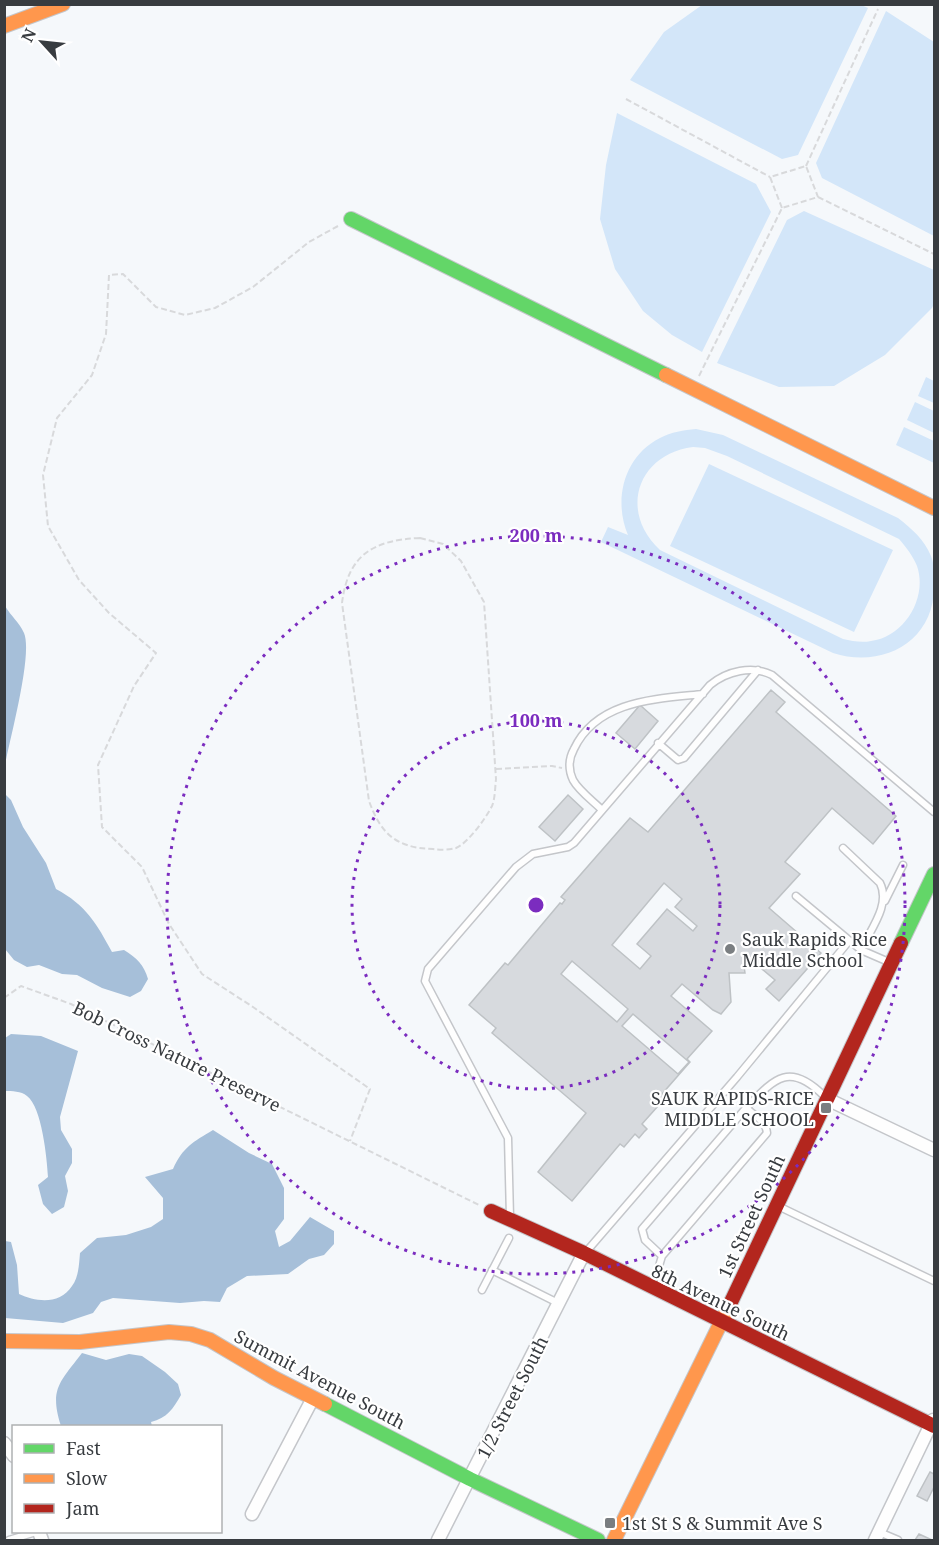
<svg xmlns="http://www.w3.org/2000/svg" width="939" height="1545" font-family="'Noto Serif',serif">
  <rect width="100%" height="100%" fill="#f5f8fb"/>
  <path fill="#d3e6f9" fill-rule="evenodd" d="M859 4 868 8 798 155 782 159 630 80 664 32 702 5Z
    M886 11 934 42V236L822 178 816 163Z
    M617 113 756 184 771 212 702 352 672 335 643 311 615 269 600 219 606 165Z
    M804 211 934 270V304L932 308 885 355 834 386 779 387 717 363 787 220Z
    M926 377 934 381V403L918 396Z
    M915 402 934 411V433L907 420Z
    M904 427 934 441V463L896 445Z
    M696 429 723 435 898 518C912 529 924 539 931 556 935 566 934 577 934 587 934 642 882 669 833 653L601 542 608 527 628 535C613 500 624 456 660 438 671 432 684 430 696 429ZM693 447 705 448 727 456 899 539C906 547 913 556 917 566 928 598 904 637 871 641 862 643 852 641 843 639L660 550C618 511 638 454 693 447Z
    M709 464 893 550 854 632 670 546Z"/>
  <path fill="#a6bfd9" d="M5 606C11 616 19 622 24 633 33 654 10 738 5 765Z
    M5 794 11 800 23 827 46 863 56 889C86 905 97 924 112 952L124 950C137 958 144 965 148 979L141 991 130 997 102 988 77 975 62 974 39 965 27 967 14 960 5 949Z
    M11 1034 41 1036 78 1051 60 1117 61 1130 72 1149V1163L65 1176 68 1191 64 1207 52 1214 43 1204 38 1185 48 1177C47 1159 42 1107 27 1096 21 1091 12 1091 5 1091V1038Z
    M213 1130 249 1153 272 1164 284 1188V1219L275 1231 279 1247 290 1241 310 1217 334 1231V1244L324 1255 309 1259 288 1274 247 1276 227 1288 220 1302 204 1301 180 1303 113 1298 101 1302 93 1313 63 1323 5 1318V1241L11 1242 17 1265 19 1294C36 1302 60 1305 72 1286 79 1277 79 1263 80 1253L97 1238 126 1235 151 1227 163 1219V1198L145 1177 173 1169C183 1147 193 1142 213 1130Z
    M82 1353 106 1360 129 1354 142 1356 165 1372 178 1384 181 1395C173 1409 167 1418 151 1422L152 1426H61C49 1389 60 1382 82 1353Z"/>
  <path fill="#d7dade" stroke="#bec2c5" stroke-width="1.5" fill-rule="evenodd" d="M771 690 785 702 776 712 896 816 873 844 832 808 785 862 800 874 769 908 821 953 779 1001 766 989 775 980 750 959 744 966 745 973H729L731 1002 721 1014 713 1010 682 984 671 996 712 1031 687 1059 690 1062 662 1094 666 1097 642 1124 647 1129 644 1132 639 1138 635 1134 624 1147 620 1144 572 1201 538 1172 586 1113 492 1033 496 1028 469 1005 505 963 508 965 560 903 562 904 565 900 561 897 630 818 648 832ZM664 883 682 899 675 907 697 926 693 931 667 909 637 944 651 956 640 969 612 945ZM572 961 628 1009 617 1022 561 974ZM633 1014 689 1062 678 1074 622 1026Z
    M640 705 658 721 635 749 616 733Z
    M568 795 583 809 555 841 539 827Z
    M930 1472 934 1474V1487L927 1501 917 1496Z
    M919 1534 932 1540H915Z"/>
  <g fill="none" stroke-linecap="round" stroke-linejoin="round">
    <defs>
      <path id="lane" d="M658 743 678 760 684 758 758 670
        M602 810C593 801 579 791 573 780 568 769 569 758 574 749 597 700 656 699 703 694
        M843 848 880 883C891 905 870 930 861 950
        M796 896 861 950 891 963
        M885 901 903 865
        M746 1108C774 1079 789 1061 824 1096
        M778 1206 934 1281
        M510 1217 508 1138 425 981 428 969 516 867 533 854 568 847 574 843 710 685C727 671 752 665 772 675L934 812
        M586 1252 737 1077 849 941
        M492 1270 558 1303
        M662 1289 659 1266 662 1256 767 1133C766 1121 754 1115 746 1108L642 1229 645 1240 662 1256
        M482 1290 509 1238
        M879 1532 898 1540
        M9 1540 36 1532"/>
      <path id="street" d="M827 1099 934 1150
        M4 1443 14 1456
        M252 1514 313 1398
        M39 1532 42 1540
        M438 1540 584 1253
        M875 1540 933 1420"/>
      <path id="fast" d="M351 219 666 375
        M901 943 934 874
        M325 1404 470 1479 598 1540"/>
      <path id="slow" d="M4 26 63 4
        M666 375 934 508
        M4 1341 80 1342 169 1332 191 1334 210 1340 274 1378 325 1404
        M614 1540 731 1302"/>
      <path id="jam" d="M491 1211 584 1253 934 1426
        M731 1302 901 943"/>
    </defs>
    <use href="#lane" stroke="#c4c6ca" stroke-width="9"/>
    <use href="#street" stroke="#c4c6ca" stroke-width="15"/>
    <use href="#fast" stroke="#c4c6ca" stroke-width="16"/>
    <use href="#slow" stroke="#c4c6ca" stroke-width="16"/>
    <use href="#jam" stroke="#c4c6ca" stroke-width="16"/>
    <path stroke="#d8d9db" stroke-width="2" stroke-dasharray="6 3" stroke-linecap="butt" d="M626 99 770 177
      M806 166 878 9
      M782 208 770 177 806 166 818 197
      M338 226 309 242 253 287 215 308 185 315 156 307 123 274 109 275 106 334 92 375 57 418 43 475 48 526 79 580 109 613 156 653 134 686 98 765 102 827 142 867 169 924 202 974 253 1007 370 1089 350 1141
      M699 376 782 208 818 197 934 254
      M420 538 443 544 461 561 484 602 496 779C495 788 495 799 492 806 486 818 468 843 456 848 449 850 440 850 433 849 396 848 381 834 369 801L342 603C348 554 374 540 420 538Z
      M496 769 552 766 562 768
      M4 998 21 986 71 1004 479 1205"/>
    <use href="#lane" stroke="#fefefe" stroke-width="6"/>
    <use href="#street" stroke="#fefefe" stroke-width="12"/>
    <use href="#fast" stroke="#63d668" stroke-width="14"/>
    <use href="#slow" stroke="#ff974d" stroke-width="14"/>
    <use href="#jam" stroke="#b3261e" stroke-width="14"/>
  </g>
  <g fill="none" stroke="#7b2cbf" stroke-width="3" stroke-dasharray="3 6">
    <circle cx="536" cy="905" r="184"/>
    <circle cx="536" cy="905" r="369"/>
  </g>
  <g fill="#7a7e81" stroke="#fff" stroke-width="2">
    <circle cx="730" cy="949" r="6"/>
    <rect x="820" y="1102" width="12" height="12" rx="3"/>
    <rect x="604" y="1517" width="12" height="12" rx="3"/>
  </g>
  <g text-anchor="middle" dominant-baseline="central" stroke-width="4.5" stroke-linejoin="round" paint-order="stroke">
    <g font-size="18" fill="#383c40" stroke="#fff" text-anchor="start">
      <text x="742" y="939">Sauk Rapids Rice<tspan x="742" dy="21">Middle School</tspan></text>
      <text x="814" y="1098" text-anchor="end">SAUK RAPIDS-RICE<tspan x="814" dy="21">MIDDLE SCHOOL</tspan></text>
      <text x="622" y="1523">1st St S &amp; Summit Ave S</text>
    </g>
    <g font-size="18" fill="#383c40" stroke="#fff">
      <text transform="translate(177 1056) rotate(26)">Bob Cross Nature Preserve</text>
      <text transform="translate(751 1216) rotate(-65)">1st Street South</text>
      <text transform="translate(721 1302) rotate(26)">8th Avenue South</text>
      <text transform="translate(320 1379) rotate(28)">Summit Avenue South</text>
      <text transform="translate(512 1397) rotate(-63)">1/2 Street South</text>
    </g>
  </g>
  <circle cx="536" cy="905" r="9" fill="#7b2cbf" stroke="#fff" stroke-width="3"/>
  <g font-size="18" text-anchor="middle" font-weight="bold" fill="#7b2cbf" stroke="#fff" stroke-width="4.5" stroke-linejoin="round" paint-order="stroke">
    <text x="536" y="542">200 m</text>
    <text x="536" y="727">100 m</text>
  </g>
  <rect width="939" height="1545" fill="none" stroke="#383c40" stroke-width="12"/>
  <rect x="12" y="1425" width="210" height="108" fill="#ffffff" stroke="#afb1b3" stroke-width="1.5"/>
  <rect x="24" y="1444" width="30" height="9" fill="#63d668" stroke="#afb1b3" stroke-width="1.5"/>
  <text x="66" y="1455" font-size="18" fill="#383c40">Fast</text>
  <rect x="24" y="1474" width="30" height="9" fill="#ff974d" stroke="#afb1b3" stroke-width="1.5"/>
  <text x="66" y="1485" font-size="18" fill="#383c40">Slow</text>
  <rect x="24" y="1504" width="30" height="9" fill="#b3261e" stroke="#afb1b3" stroke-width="1.5"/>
  <text x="66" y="1515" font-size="18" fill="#383c40">Jam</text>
  <g transform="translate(42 42) rotate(297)" stroke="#ffffff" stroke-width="4.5" paint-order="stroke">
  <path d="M0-4.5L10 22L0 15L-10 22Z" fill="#383c40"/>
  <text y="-9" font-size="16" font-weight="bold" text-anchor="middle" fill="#383c40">N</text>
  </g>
</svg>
